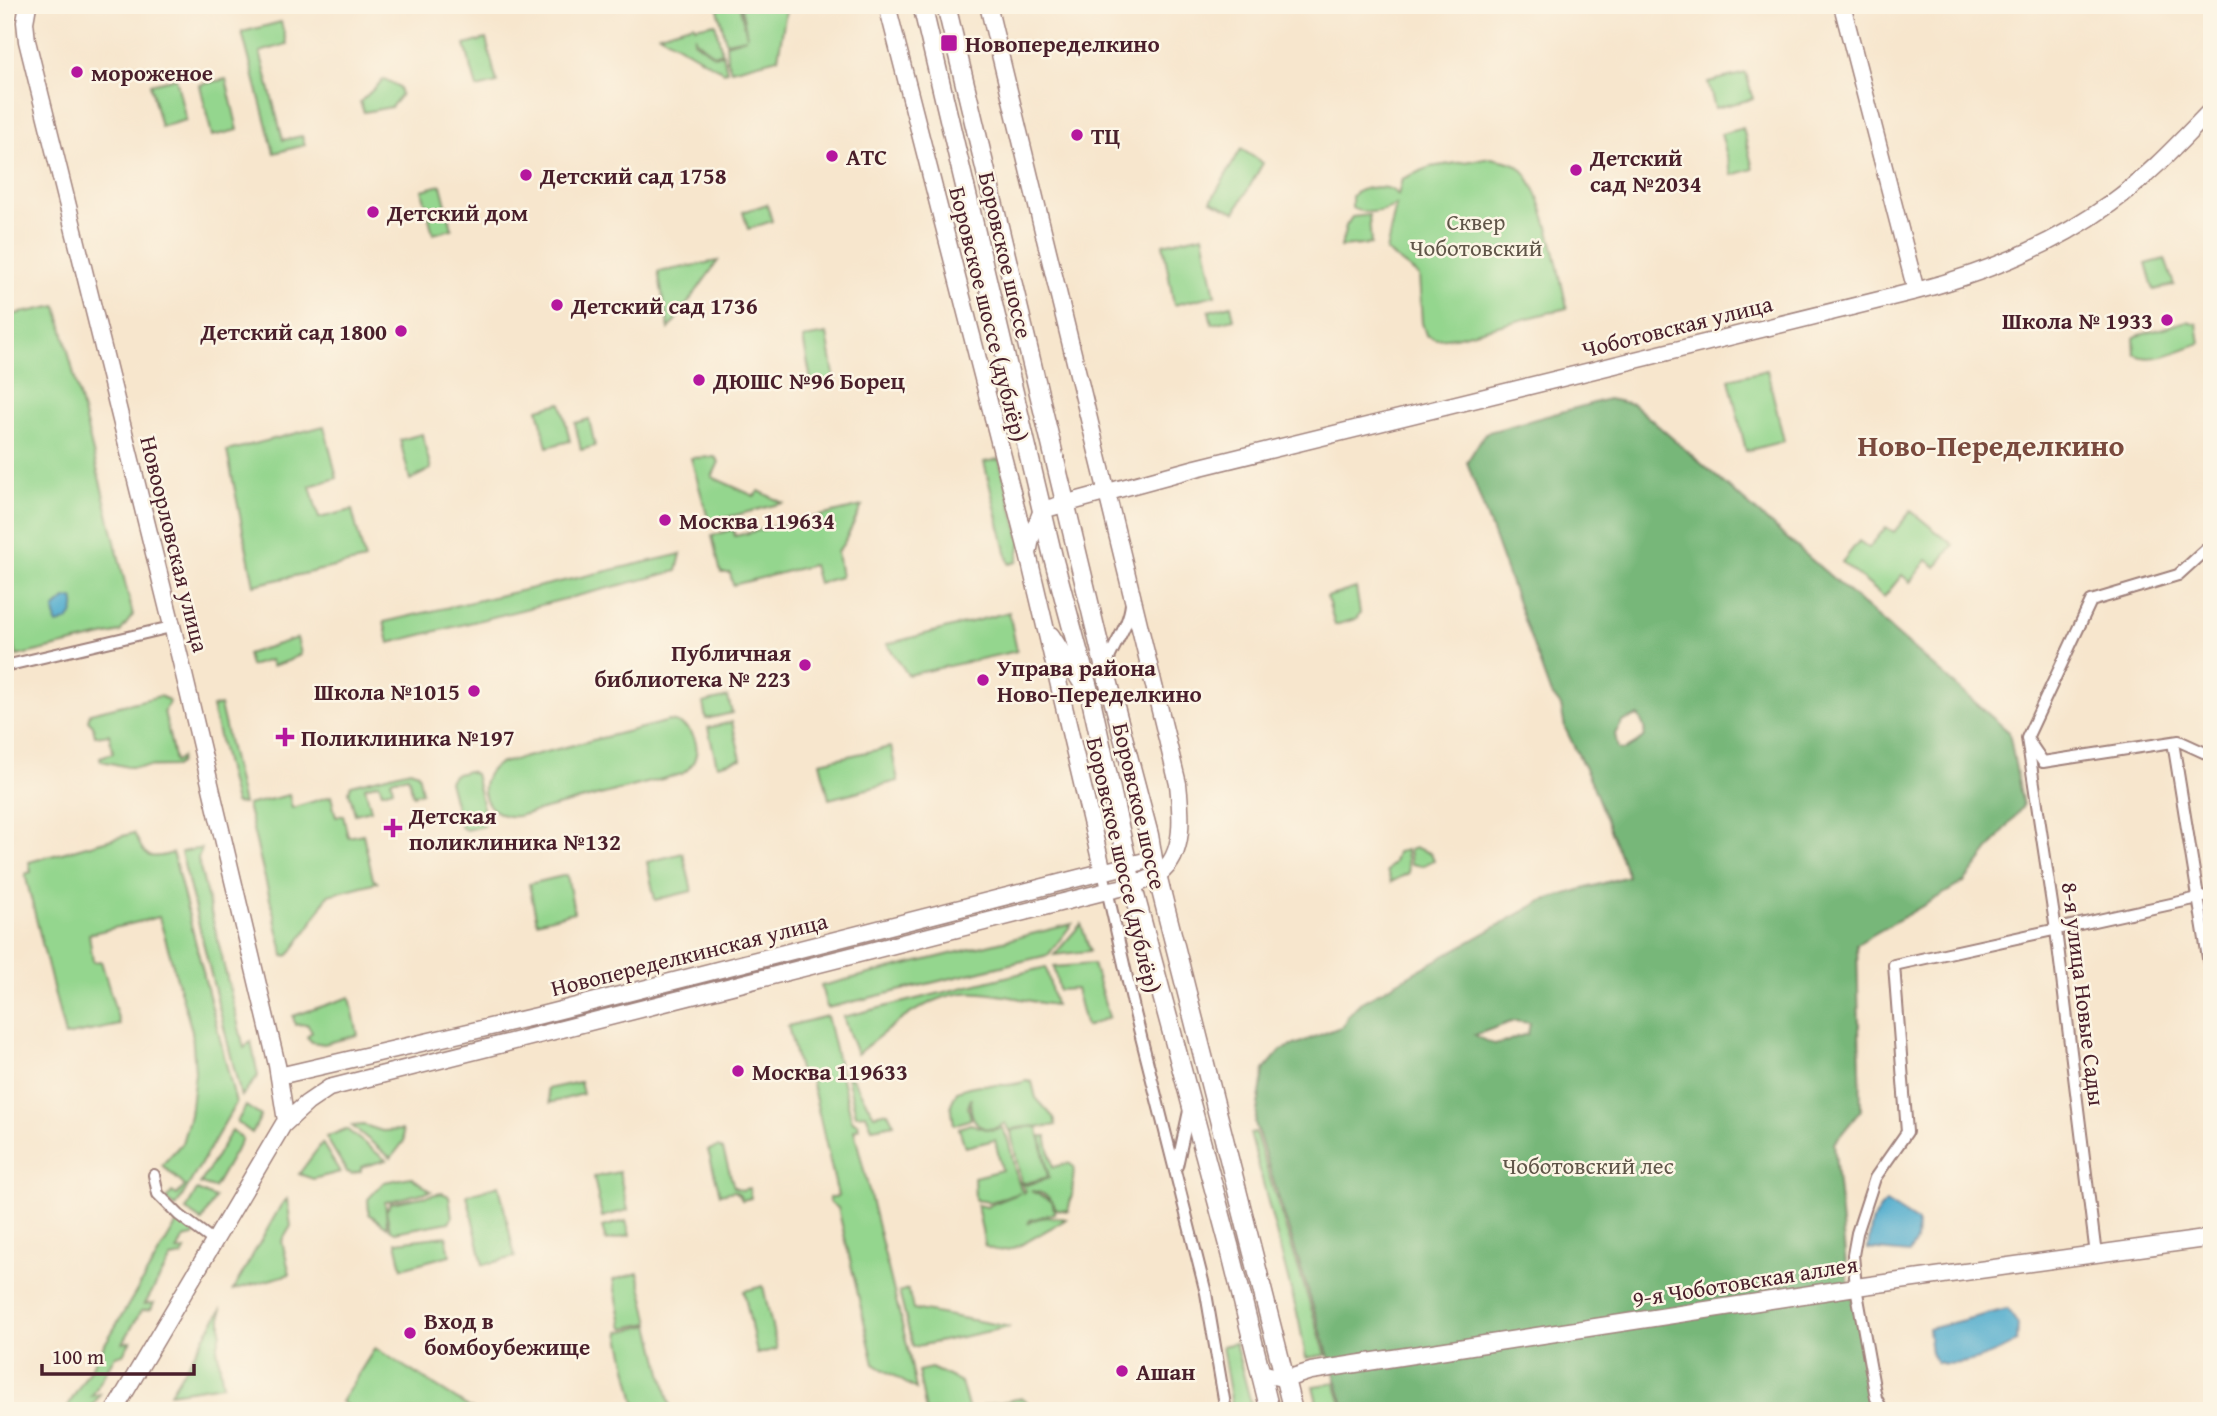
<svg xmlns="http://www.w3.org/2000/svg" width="2217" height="1416" font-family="'Gentium Book Plus',serif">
  <rect width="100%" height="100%" fill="#fcf5e5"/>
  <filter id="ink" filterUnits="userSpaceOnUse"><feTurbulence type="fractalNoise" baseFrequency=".0143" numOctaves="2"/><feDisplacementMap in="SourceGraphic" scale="14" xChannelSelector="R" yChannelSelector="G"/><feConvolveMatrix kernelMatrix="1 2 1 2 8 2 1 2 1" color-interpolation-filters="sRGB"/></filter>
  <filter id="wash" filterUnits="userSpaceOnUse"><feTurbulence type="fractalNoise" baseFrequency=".00686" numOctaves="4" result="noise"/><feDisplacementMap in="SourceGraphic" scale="28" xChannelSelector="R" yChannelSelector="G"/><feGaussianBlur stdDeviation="1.57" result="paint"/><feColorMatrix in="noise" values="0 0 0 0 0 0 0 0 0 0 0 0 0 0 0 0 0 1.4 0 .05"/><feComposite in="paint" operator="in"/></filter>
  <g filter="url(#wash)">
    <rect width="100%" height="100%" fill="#f7e6cd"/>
    <path fill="#94d68e" stroke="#6f7a5c" stroke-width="2" d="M717 5H739L747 36 741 5H787L778 58 731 70 727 60 726 44 746 38 726 42Z
      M281 22 287 44 260 52 283 140 302 136 305 145 274 153 242 32Z
      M715 23 722 52 714 55 695 39V35L694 41 714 56 723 54 727 71 724 72 659 34 694 24 695 27Z
      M486 39 497 83 477 88 465 45Z
      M1746 73 1753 99 1715 108 1708 82Z
      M176 78 186 120 161 127 150 84Z
      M226 79 238 130 212 136 200 85Z
      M384 79 399 87 401 95 391 107 364 112 360 102Z
      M1743 128 1753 169 1732 175 1721 134Z
      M1241 149 1263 163 1235 212 1211 201Z
      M1491 158C1498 160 1511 161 1517 165 1544 184 1559 275 1567 308L1455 337 1436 339 1426 335 1422 323 1419 276 1386 251 1396 205C1384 212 1364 215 1352 208V196C1362 186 1389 183 1398 195L1402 179 1430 167Z
      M441 185 452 229 433 234 422 190Z
      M767 204 772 221 748 229 743 212Z
      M1369 215 1371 244 1341 247 1346 226 1352 217Z
      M1203 235 1215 295 1174 305 1163 244Z
      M2165 259 2174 285 2154 290 2146 264Z
      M718 261 669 329 658 272Z
      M1231 305 1234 319 1212 324 1209 311Z
      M57 306 133 615 120 632 17 656 5 612V316Z
      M2187 321 2197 324 2200 343C2183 349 2151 365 2135 354L2134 338 2137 336Z
      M827 334 835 381 812 386 803 338Z
      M1767 370 1784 441 1746 451 1729 379Z
      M561 403 570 441 547 447 538 409Z
      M589 419 595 446 581 450 575 423Z
      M324 426 337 478 310 486 319 518 352 510 365 560 254 585 227 451Z
      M422 434 431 469 410 480 400 440Z
      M715 457 719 462 712 477 754 496 759 491 783 503 709 522 691 458Z
      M999 459 1021 542 1017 562 1009 564 984 462Z
      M862 506 844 543 837 552 841 577 818 583 813 565 733 585 730 573H721L712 536 733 529 735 536Z
      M1911 511 1953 545 1936 567 1927 560 1910 582 1902 575 1884 597 1842 562 1859 541 1869 548 1886 527 1894 532Z
      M681 554 677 571 389 643 384 622Z
      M1356 588 1360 613 1356 619 1335 625 1327 597Z
      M1009 612 1017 651 908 675 887 644Z
      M297 638 301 654 288 661 272 666 270 660 250 666 247 654Z
      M160 696 168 700 169 703 164 711 175 762 181 757 180 762 176 766 128 767 101 761 100 757 113 753 109 734 95 736 93 725 88 720 90 713Z
      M728 697 732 713 706 719 703 703Z
      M220 705 243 804 235 803 212 707Z
      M669 721C698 724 707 758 682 774L518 816C485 820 471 782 498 764Z
      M732 722 741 759 717 765 708 728Z
      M891 747 898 781 829 799 820 762Z
      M410 770 418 773 422 792 413 795 408 776 391 780 393 789 382 792 379 783 365 787 371 810 355 814 349 792 351 785Z
      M468 771 475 774 486 820 483 826 466 830 461 827 449 781 453 775Z
      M289 795 292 808 331 796 336 817 343 815 348 837 363 834 373 879 377 882 328 895 310 926 289 955 284 956 247 805Z
      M134 833C146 857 146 861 173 853L236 1103 176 1207 166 1200 172 1192 177 1195 185 1186 162 1165 182 1143 190 1115 195 1072 192 1031 159 917 89 934 93 962 101 961 120 1025 65 1036 25 874 31 872 29 862Z
      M202 848 198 859 244 1048 251 1041 258 1076 241 1097 181 852Z
      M1416 848 1431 853 1434 860 1422 866 1411 864 1409 850Z
      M1406 850 1409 873 1391 882 1387 871 1394 862 1397 852Z
      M683 853 692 891 655 900 647 862Z
      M567 875 574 912 537 922 529 884Z
      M1072 924 1048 955 827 1008 821 986Z
      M1081 924 1090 951 1054 955Z
      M1093 964 1109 1017 1086 1027 1076 989 1059 990 1054 967Z
      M1046 967 1055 1005C1032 1002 984 990 963 993 923 998 887 1030 857 1054L843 1017Z
      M350 997 358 1035 324 1044 312 1042 307 1037 312 1032 307 1024 295 1025 293 1016Z
      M827 1016 852 1121 858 1124 859 1128 854 1130 908 1349 916 1389 874 1364 838 1208 830 1203 829 1198 838 1196 811 1079 802 1081 788 1026Z
      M852 1070 854 1072 850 1075 874 1115 888 1112 894 1124 872 1128 866 1114 856 1115 846 1072Z
      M1026 1081 1032 1082 1036 1098 1054 1118 1056 1125C1040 1129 1026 1123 1009 1131L1005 1123C983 1138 968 1121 971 1098L968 1107 971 1119 954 1125 951 1104 957 1091C986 1078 1001 1091 1026 1081Z
      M580 1082 583 1094 550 1103 547 1089Z
      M246 1106 261 1116 252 1133 237 1122Z
      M970 1124C982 1127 990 1133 1001 1127 1014 1143 1011 1172 1023 1193L1026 1191 1021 1183 1027 1185 1049 1178 1041 1136H1046L1053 1167 1069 1163 1074 1167 1072 1195 1068 1211 1056 1209C1052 1197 1044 1192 1031 1191L1052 1201 1055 1213 1030 1220 1028 1224C1037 1216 1053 1216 1066 1219 1058 1225 1050 1228 1042 1233 1024 1243 1006 1258 985 1246L977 1205 987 1207C990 1204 1013 1196 1020 1193L990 1202 975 1200 974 1177 1002 1170 995 1140 965 1147 959 1128Z
      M364 1125 382 1131 402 1130 404 1141 391 1158 352 1126Z
      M1033 1126 1038 1128 1048 1177 1026 1183 1021 1182 1011 1133 1013 1130Z
      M346 1129 386 1160 361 1167V1171L352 1174 347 1172 326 1137Z
      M232 1130 242 1139 214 1188 200 1184Z
      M1255 1132 1326 1355 1306 1358 1299 1321 1250 1133Z
      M322 1143 340 1172 313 1179 299 1174Z
      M718 1147 723 1150 734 1187 742 1190 749 1188 751 1198 742 1200 739 1194 734 1191 720 1194 708 1150Z
      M619 1172 628 1210 602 1217 594 1177Z
      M411 1177 431 1191 385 1202 386 1211 391 1203 442 1193 449 1196 452 1217 449 1222 395 1232 390 1229 386 1211 387 1227 369 1214 368 1199 384 1182Z
      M499 1185 515 1257 483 1265 467 1195Z
      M197 1190 215 1198 202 1221 186 1210Z
      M287 1199 291 1226 282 1241 290 1274 233 1290 281 1205Z
      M180 1218 196 1230 193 1236 184 1238 177 1251 185 1250 182 1256 171 1258 145 1304 154 1303 151 1309 141 1311 123 1343 131 1341 123 1354 115 1356 92 1396 100 1394 90 1411H65Z
      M626 1221 630 1235 606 1241 602 1227Z
      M446 1236 450 1255 402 1268 396 1242Z
      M638 1273 650 1323 623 1328 613 1280Z
      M763 1286 777 1349 757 1354 744 1291Z
      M908 1289 913 1309 1010 1327 913 1347 899 1292Z
      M221 1310V1332L217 1348 223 1385 170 1393Z
      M650 1325 671 1409 637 1411 619 1332Z
      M1235 1343 1253 1411H1233L1222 1346Z
      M375 1348 475 1411H356L341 1402Z
      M931 1368 961 1382 969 1411H926L918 1371Z
      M1335 1383 1344 1411H1319L1313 1386Z
      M1022 1398 1033 1407 1057 1405 1062 1411H979L982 1406Z"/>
    <path fill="#77b779" stroke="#606b52" stroke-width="2" fill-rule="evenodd" d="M1608 399 1633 404 2009 732 2023 806 1964 882 1857 944 1861 1110 1834 1143 1847 1275 1879 1411H1346L1255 1123 1264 1070 1281 1050 1343 1026 1348 1015 1360 1003 1542 901 1628 876 1591 781 1565 728 1561 706 1550 692 1467 462 1485 433ZM1638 716C1652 735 1642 742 1624 750L1618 749 1615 734 1623 721ZM1514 1021 1530 1023 1528 1034C1500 1040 1504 1053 1475 1035Z"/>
    <path fill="#4eabcd" stroke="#4c657c" stroke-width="2" d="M73 598C77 612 71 622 56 624L54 609 65 599Z
      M1886 1202 1917 1222 1916 1242 1909 1253 1868 1249C1870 1230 1871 1215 1886 1202Z
      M2007 1309 2018 1324 2017 1341C1998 1354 1959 1369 1936 1362L1931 1353 1928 1329Z"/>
  </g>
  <g filter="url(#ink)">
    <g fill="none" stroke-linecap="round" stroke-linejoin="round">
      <defs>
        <path id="street" d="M5 666 171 627
          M1106 666C1113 645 1129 626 1131 604
          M2027 738 2056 930 2096 1255
          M2027 738 2091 601 2178 575 2212 544
          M2028 740 2043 762 2179 741 2212 756
          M2173 742 2212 983
          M1103 872 1135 1013 1206 1293 1226 1411
          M1177 1166 1190 1106
          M154 1175 158 1194 179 1215 215 1242
          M1883 1411 1876 1398 1856 1287 1853 1255 1857 1233 1875 1178 1907 1132 1894 965 2212 895"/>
        <path id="secondary" d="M28 5 25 22 27 41 181 662 277 1065 286 1121
          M887 5 1028 554 1103 872
          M1842 5 1916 291
          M1028 554 1031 538 1042 510 1196 468 1916 291C1985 273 2052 246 2110 204 2148 177 2180 142 2212 109
          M1051 635 1086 690
          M279 1076 537 1016 1153 859
          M1261 1373 1286 1379 1311 1371 1387 1359 1856 1287 2212 1238
          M114 1411 283 1125 307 1103 329 1088 1107 891C1124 887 1145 883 1160 873 1186 854 1181 812 1178 784L988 5"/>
        <path id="primary" d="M922 5 1053 557 1090 695 1132 884 1229 1245 1270 1411
          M946 5 1105 669 1149 835 1153 859 1293 1411"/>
      </defs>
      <use href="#street" stroke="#a0827c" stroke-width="14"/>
      <use href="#secondary" stroke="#a0827c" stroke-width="19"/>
      <use href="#primary" stroke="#a0827c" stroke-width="21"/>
      <use href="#street" stroke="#fff" stroke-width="10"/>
      <use href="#secondary" stroke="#fff" stroke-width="16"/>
      <use href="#primary" stroke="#fff" stroke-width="18"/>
    </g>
  </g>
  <g fill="#b5179e" stroke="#fcf5e5" stroke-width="2.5">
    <rect x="940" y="34" width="18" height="18" rx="3.5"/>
    <circle cx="77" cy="72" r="7"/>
    <circle cx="1077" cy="135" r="7"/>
    <circle cx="832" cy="156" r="7"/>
    <circle cx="1576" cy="170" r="7"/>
    <circle cx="526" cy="175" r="7"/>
    <circle cx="373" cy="212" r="7"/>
    <circle cx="557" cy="305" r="7"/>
    <circle cx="2167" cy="320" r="7"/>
    <circle cx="401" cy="331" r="7"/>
    <circle cx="699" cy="380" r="7"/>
    <circle cx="665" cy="520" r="7"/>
    <circle cx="805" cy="665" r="7"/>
    <circle cx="983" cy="680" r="7"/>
    <circle cx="474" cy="691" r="7"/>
    <path d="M281.5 726.5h7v7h7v7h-7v7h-7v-7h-7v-7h7z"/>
    <path d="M389.5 817.5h7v7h7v7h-7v7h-7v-7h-7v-7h7z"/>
    <circle cx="738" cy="1071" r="7"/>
    <circle cx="410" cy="1333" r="7"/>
    <circle cx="1122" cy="1371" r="7"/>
  </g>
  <g text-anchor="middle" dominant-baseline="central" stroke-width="5" stroke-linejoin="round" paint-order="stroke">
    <g font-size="23" font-weight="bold" fill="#4a1f2b" stroke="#fcf5e5" text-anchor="start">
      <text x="965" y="43">Новопеределкино</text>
      <text x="91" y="72">мороженое</text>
      <text x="1091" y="135">ТЦ</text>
      <text x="846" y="156">АТС</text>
      <text x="1590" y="157">Детский<tspan x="1590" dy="26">сад №2034</tspan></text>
      <text x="540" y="175">Детский сад 1758</text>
      <text x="387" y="212">Детский дом</text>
      <text x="571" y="305">Детский сад 1736</text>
      <text x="2153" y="320" text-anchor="end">Школа № 1933</text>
      <text x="387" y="331" text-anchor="end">Детский сад 1800</text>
      <text x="713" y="380">ДЮШС №96 Борец</text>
      <text x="679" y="520">Москва 119634</text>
      <text x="791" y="652" text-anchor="end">Публичная<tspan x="791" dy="26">библиотека № 223</tspan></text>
      <text x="997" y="667">Управа района<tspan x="997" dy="26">Ново-Переделкино</tspan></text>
      <text x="460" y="691" text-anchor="end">Школа №1015</text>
      <text x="301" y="737">Поликлиника №197</text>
      <text x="409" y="815">Детская<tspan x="409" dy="26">поликлиника №132</tspan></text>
      <text x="752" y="1071">Москва 119633</text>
      <text x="424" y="1320">Вход в<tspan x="424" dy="26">бомбоубежище</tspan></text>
      <text x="1136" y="1371">Ашан</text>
    </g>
    <g font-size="23" fill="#605649" stroke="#fcf5e5">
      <text x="1476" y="221">Сквер<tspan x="1476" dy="26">Чоботовский</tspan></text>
      <text x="1588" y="1165">Чоботовский лес</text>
    </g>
    <g font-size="23" fill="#4a1f2b" stroke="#fcf5e5">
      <text transform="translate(1006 255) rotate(77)">Боровское шоссе</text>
      <text transform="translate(989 314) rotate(76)">Боровское шоссе (дублёр)</text>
      <text transform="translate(1677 326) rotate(-14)">Чоботовская улица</text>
      <text transform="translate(175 544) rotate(76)">Новоорловская улица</text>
      <text transform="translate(1140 806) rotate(77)">Боровское шоссе</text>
      <text transform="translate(1124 865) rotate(77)">Боровское шоссе (дублёр)</text>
      <text transform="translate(689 954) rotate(-14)">Новопеределкинская улица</text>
      <text transform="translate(2084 994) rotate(83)">8-я улица Новые Сады</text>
      <text transform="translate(1745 1281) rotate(-9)">9-я Чоботовская аллея</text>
    </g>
    <g font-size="30" font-weight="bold" fill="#7a4a3e" stroke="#fcf5e5">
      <text x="1991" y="445">Ново-Переделкино</text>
    </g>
  </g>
  <rect width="2217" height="1416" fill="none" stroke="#fcf5e5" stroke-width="28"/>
  <path d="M42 1364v10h152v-10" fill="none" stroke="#4a1f2b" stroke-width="3.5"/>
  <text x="52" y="1364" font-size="21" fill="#4a1f2b" stroke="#fcf5e5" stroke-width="5" paint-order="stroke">100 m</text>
</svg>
